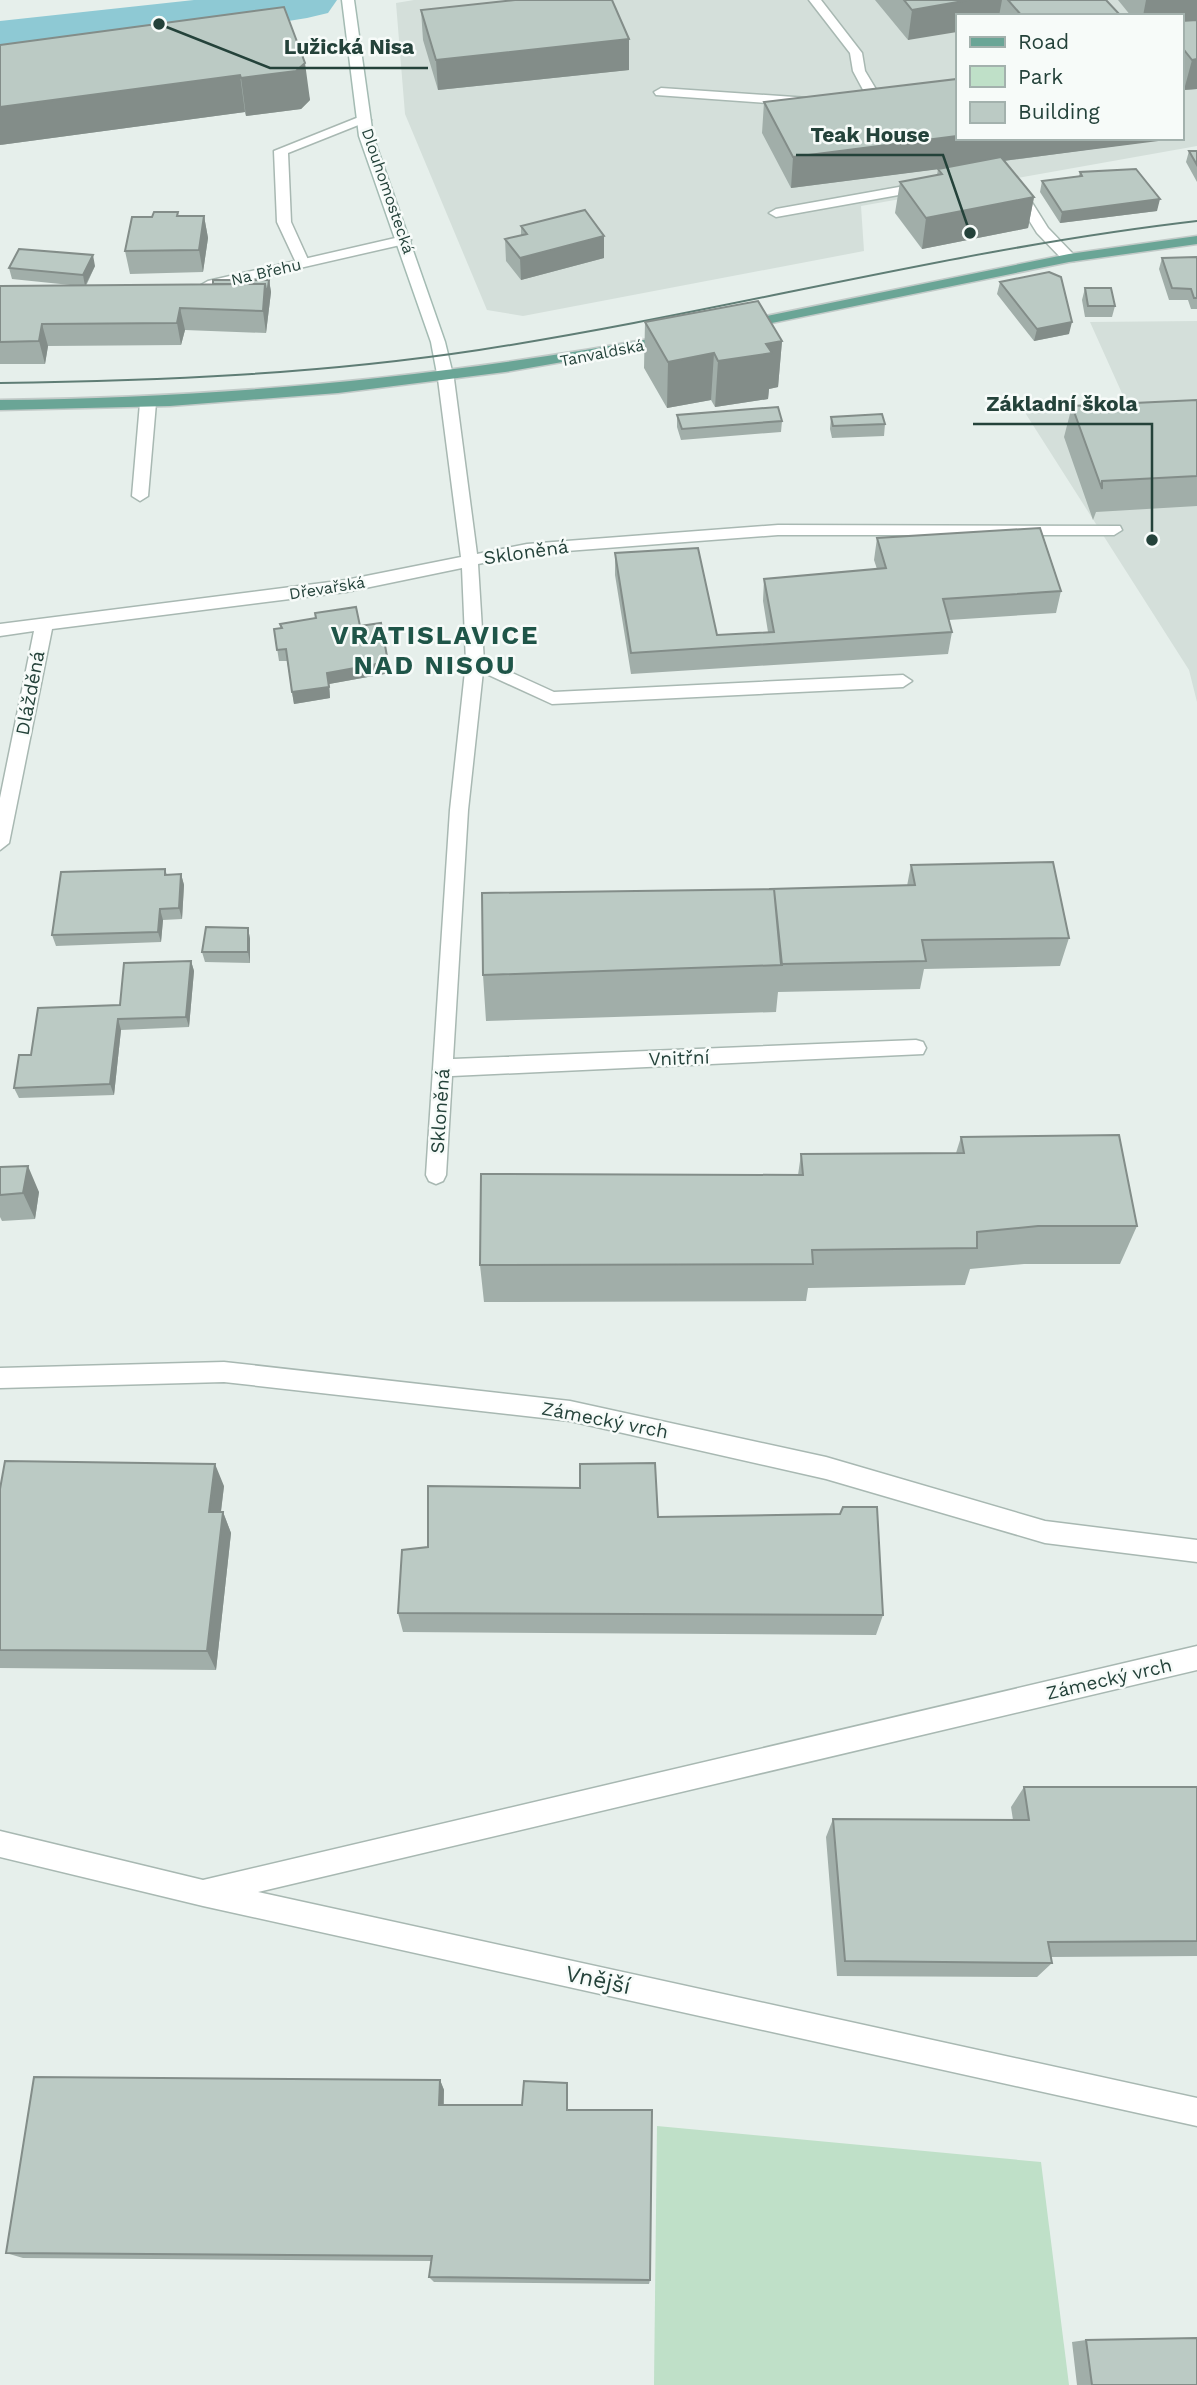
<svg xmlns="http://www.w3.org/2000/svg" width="1197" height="2385" font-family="'Work Sans',sans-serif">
  <rect width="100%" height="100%" fill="#e6efeb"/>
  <path fill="#d4dfda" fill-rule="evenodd" d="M414 0H1197V146L861 206 864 251 523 316 487 310 405 114 396 3ZM957 16H1181V138H957Z
    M1197 321V702L1189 670 1024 411 1125 400 1090 322Z"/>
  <path fill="#bfe0c8" d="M657 2126 1041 2162 1069 2385H654Z"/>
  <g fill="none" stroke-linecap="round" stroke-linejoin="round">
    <path fill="#8ec9d4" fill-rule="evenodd" d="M194 0H337L328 13 307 18 159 42 0 57V21Z"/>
    <defs>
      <path id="lane" d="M809 0H821L862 53 865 71 880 96 878 99H868L853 71 850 53Z
        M661 88 809 98 816 102 809 106 656 95 654 92Z
        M359 117 371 120 288 153 291 222 310 264 298 267 277 222 274 151Z
        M927 182 934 186 932 189 776 217 769 213 776 209Z
        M1011 185H1021L1048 228 1074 255V261H1064L1037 233 1009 188Z
        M148 398 156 403 148 496 140 501 132 496 140 403Z
        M475 656 554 692 903 675 912 681 903 687 552 704 469 666 466 662 469 658Z"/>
      <path id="street" d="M404 236 411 240 409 243 208 289 201 285 208 281Z
        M446 374 454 379 477 554 527 544 778 525 1120 526 1122 530 1114 535H778L527 554 478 564 484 662 468 810 453 1059 916 1040 923 1042 926 1048 923 1054 452 1076 446 1175 443 1181 436 1184 429 1181 426 1175 450 810 466 662 462 568 346 592 52 629 9 843 0 850V798L34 631 0 636V624L346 580 461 557 438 379Z
        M224 1362 570 1401 826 1457 1045 1521 1197 1540V1562L1045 1543 826 1479 570 1421 224 1382 0 1388V1368Z
        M1197 1646V1670L258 1892 1197 2098V2126L203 1906 0 1857V1831L203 1880Z"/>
      <path id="secondary" d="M342 0H354L373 136 445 342 454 379 451 382H441L438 379 431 342 359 136Z"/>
      <path id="primary" d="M1197 236V244L1069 262 742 329 735 325 742 321 1069 254Z
        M672 335 677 336V342L505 372 338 393 170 406 0 410V400C227 398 449 376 672 335Z"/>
    </defs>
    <use href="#lane" stroke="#a8b8b2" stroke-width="3"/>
    <use href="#street" stroke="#a8b8b2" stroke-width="3"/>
    <use href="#secondary" stroke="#a4bbb3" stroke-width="3"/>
    <use href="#primary" stroke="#c2cac8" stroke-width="3"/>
    <use href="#lane" fill="#fff" fill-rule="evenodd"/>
    <use href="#street" fill="#fff" fill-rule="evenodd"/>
    <use href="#secondary" fill="#fff" fill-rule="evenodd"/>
    <use href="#primary" fill="#6aa596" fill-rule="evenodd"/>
    <path stroke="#5f7d75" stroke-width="2" d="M0 383C160 381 320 374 479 350 720 313 955 249 1197 221"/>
  </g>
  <path fill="#a1aea9" d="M875 0H1106L1121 16H957L908 40Z
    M1118 0H1197V89L1184 90 1181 87V16H1131Z
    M284 7 310 100 301 109 246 116 245 112 0 145Z
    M421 10 629 39V70L438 90 423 40Z
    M764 102 957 138H1174L1004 161 1034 197 1028 228 922 249 895 213 900 182 937 175 938 169 791 188 762 133Z
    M1189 151H1197V182L1186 162Z
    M1080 172 1157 211 1060 223 1040 192 1042 181 1079 176Z
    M178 216H204L208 238 203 272 130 274 125 251Z
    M521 226 604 258 521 280 506 261 505 239 521 235Z
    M1197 257V309H1191L1188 300H1169L1159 269 1162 258Z
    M95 266 86 286 213 284 269 280 271 292 266 333 185 330 181 345 48 346 45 364H0V286H80L12 279 9 268Z
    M1000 282 1069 334 1034 341 997 294Z
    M1085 288 1115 306 1112 317H1085L1082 300Z
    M645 322 782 341 778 387 769 389 768 399 715 407 711 400 667 408 644 368Z
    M1197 400V506L1096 512 1093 520 1064 437 1072 406Z
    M677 415 782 421 781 432 681 440 677 427Z
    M831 417 885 424 884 436 832 438 830 429Z
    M877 538 1061 591 1056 613 949 620 952 632 948 654 631 674 615 575V553L717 635 768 632 763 601 764 579 877 569 874 560Z
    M280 624 360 626 390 673 329 684 330 698 294 704 287 661H279L274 629 281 628Z
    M911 865 1069 938 1060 966 924 969 920 989 778 992 776 1012 486 1021 483 975 769 889 907 886Z
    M165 869 167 875 181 874 184 885 182 919 163 920 161 942 56 946 52 935Z
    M248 928 250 939V963L205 962 202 952Z
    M191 961 194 971 189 1027 121 1030 114 1095 19 1098 14 1088 31 1055 120 1005Z
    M961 1137 1137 1226 1120 1264H1024L970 1269 965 1285 808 1288 806 1301 484 1302 480 1265 798 1175 801 1154 956 1153Z
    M0 1167 39 1192 35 1219 2 1221 0 1217Z
    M224 1486 221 1512H223L231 1533 216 1670 0 1668V1489Z
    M658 1517 883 1615 876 1635 403 1632 398 1613Z
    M1024 1787H1197V1956L1051 1957 1052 1963 1037 1977 837 1976 826 1837 833 1819 1013 1820 1011 1807Z
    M440 2080 444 2090V2105H522L568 2092V2110L650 2280 649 2284 434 2282 429 2277 431 2261 23 2258 6 2253Z
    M1086 2340 1197 2385H1077L1072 2342Z"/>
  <path fill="#838d89" d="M969 0H1002L999 16H957V32L908 40 912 10Z
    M1146 0H1197V20L1181 22V16H1143Z
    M629 39V70L438 90 436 60Z
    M1197 59V89L1184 90 1192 60Z
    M305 63 310 100 301 109 246 116 241 78Z
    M240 75 245 112 0 145V107Z
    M957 136V138L1174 139 791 188 793 157Z
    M1034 197 1028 228 922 249 926 218Z
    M1160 199 1157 211 1060 223 1062 212Z
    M204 216 208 238 203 272 199 250Z
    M604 236V258L521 280 520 258Z
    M93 255 95 266 85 286 83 275Z
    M269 280 271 292 266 333 263 311 265 284Z
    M180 308 185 330 181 345 177 323Z
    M1072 322 1069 334 1034 341 1037 329Z
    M42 324 48 346 45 364 39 341Z
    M782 341 778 387 769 389 768 399 715 407 718 361 766 344Z
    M714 353 711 400 667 408 668 362Z
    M388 662 390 673 329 684 330 698 294 704 292 692 327 673Z
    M181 874 184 885 182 919 179 908Z
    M160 909 163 920 161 942 158 932Z
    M248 928 250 939V963L248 952Z
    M191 961 194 971 189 1027 186 1017Z
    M118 1019 121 1030 114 1095 110 1084Z
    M28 1166 39 1192 35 1219 23 1193Z
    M215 1464 224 1486 218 1534 209 1512Z
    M223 1512 231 1533 216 1670 207 1651Z
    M440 2080 444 2090 443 2113 439 2105Z"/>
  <path fill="#bbcac4" stroke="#838d89" stroke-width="2" d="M515 0H612L629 39 436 60 421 10Z
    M904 0H969L912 10Z
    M1008 0H1106L1121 16H1022Z
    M284 7 305 63 296 71 241 78 240 75 0 107V45Z
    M1197 20V59L1192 60 1181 46V21Z
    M957 79V136L793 157 764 102Z
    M1189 151H1197V165Z
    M1001 157 1034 197 926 218 900 182 942 174 938 169Z
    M1136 169 1160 199 1062 212 1042 181 1082 176 1080 172Z
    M585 210 604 236 520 258 505 239 527 234 521 226Z
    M154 212H178L177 216H204L199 250 125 251 132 217H152Z
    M19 249 93 255 83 275 9 268Z
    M1197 257V298H1194L1191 289 1172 288 1162 258Z
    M1049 272 1061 277 1072 322 1037 329 1000 282Z
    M213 280H269L267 295 265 284H213Z
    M265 284 263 311 180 308 177 323 42 324 39 341 0 342V286Z
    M1085 288H1111L1115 306H1088Z
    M758 301 782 341 766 344 772 353 718 361 714 353 668 362 645 322Z
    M1197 400V476L1102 481V489L1072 406Z
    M778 407 782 421 682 429 677 415Z
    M882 414 885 424 833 426 831 417Z
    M1040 528 1061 591 943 599 952 632 631 653 615 553 698 548 717 635 774 632 764 579 886 568 877 538Z
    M356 607 360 626 381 623 388 662 327 673 329 687 292 692 286 649 277 650 274 629 282 628 280 624 316 618 315 613Z
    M1053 862 1069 938 922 940 926 961 781 964 774 889H769L915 885 911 865Z
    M165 869V875L181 874 179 908 160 909 158 932 52 935 61 872Z
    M774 889 782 965 483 975 482 893Z
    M206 927 248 928V952H202Z
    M191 961 186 1017 118 1019 110 1084 14 1088 19 1055H31L38 1008 120 1005 124 963Z
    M1119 1135 1137 1226H1038L977 1232V1248L812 1250 813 1264 480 1265 481 1174 803 1175 801 1154 964 1153 961 1137Z
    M28 1166 23 1193 0 1195V1167Z
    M5 1461 215 1464 209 1512H223L207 1651 0 1650V1489Z
    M655 1463 658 1517 840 1514 843 1507H877L883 1615 398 1613 402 1550 428 1547V1486L580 1488V1464Z
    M1024 1787H1197V1941L1048 1942 1052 1963 845 1961 833 1819 1029 1820Z
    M34 2077 440 2080 439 2105H522L524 2081 567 2083V2110H652L650 2280 429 2277 432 2256 6 2253Z
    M1197 2338V2385H1092L1086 2340Z"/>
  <g text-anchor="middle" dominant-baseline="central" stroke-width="5" stroke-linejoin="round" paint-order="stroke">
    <g font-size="16" fill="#24423a" stroke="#f7fbf9">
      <text transform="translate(388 191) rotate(71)">Dlouhomostecká</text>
      <text transform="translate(266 272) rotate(-13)">Na Břehu</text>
      <text transform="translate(602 353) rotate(-11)">Tanvaldská</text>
      <text transform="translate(327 588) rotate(-9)">Dřevařská</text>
    </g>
    <g font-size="19" fill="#24423a" stroke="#f7fbf9">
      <text transform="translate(526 552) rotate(-8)">Skloněná</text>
      <text transform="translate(30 693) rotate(-79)">Dlážděná</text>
      <text transform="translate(679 1058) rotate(-2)">Vnitřní</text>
      <text transform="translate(440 1111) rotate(-86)">Skloněná</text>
      <text transform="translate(605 1420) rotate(11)">Zámecký vrch</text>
      <text transform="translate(1109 1679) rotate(-13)">Zámecký vrch</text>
    </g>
    <g font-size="23" fill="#24423a" stroke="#f7fbf9">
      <text transform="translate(598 1980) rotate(12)">Vnější</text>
    </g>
    <g font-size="26" font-weight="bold" letter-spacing="2" fill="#1f5548" stroke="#f7fbf9">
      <text x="435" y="635">VRATISLAVICE<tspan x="435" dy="30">NAD NISOU</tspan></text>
    </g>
  </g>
  <path fill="none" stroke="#24423a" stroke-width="2.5" d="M159 24L270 68H428M970 233L943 155H796M1152 540L1152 424H973"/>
  <g fill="#24423a" stroke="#f7fbf9" stroke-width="2.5">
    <circle cx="159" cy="24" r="7"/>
    <circle cx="970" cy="233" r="7"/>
    <circle cx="1152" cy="540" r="7"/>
  </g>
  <g font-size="21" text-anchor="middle" font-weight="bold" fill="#24423a" stroke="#f7fbf9" stroke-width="5" stroke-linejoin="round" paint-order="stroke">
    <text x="349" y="54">Lužická Nisa</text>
    <text x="870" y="142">Teak House</text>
    <text x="1062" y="411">Základní škola</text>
  </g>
  <rect x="956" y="14" width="228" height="126" fill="#f7fbf9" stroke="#a3b1ad" stroke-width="2"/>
  <rect x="970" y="37" width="35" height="10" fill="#6aa596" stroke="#a3b1ad" stroke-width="2"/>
  <text x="1018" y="49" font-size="21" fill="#24423a">Road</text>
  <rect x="970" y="66" width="35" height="21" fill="#bfe0c8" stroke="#a3b1ad" stroke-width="2"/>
  <text x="1018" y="84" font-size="21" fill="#24423a">Park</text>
  <rect x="970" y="102" width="35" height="21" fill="#bbcac4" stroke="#a3b1ad" stroke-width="2"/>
  <text x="1018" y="119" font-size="21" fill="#24423a">Building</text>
</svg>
